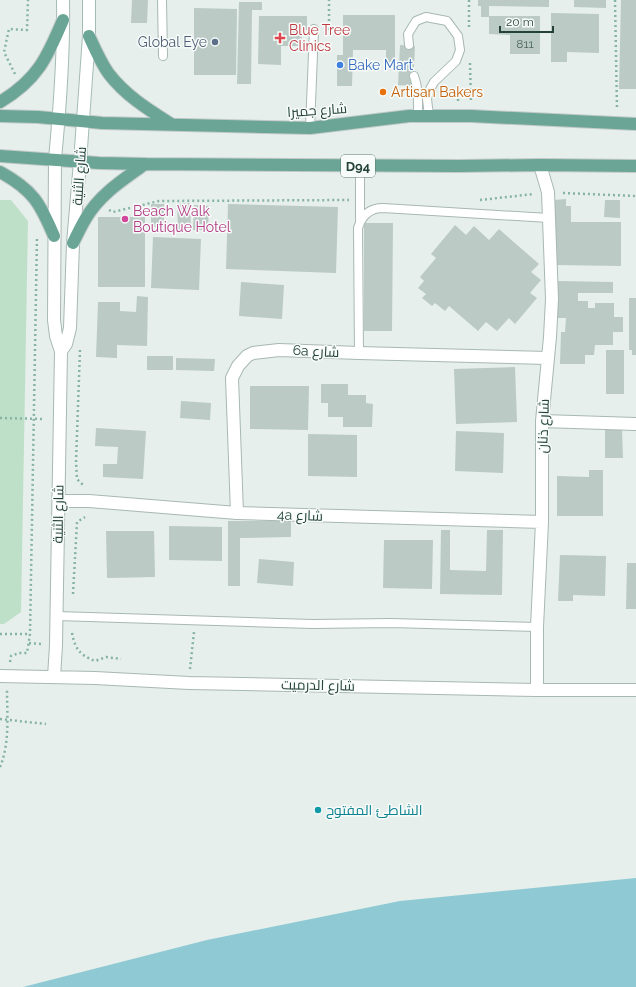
<svg xmlns="http://www.w3.org/2000/svg" width="636" height="987" font-family="Raleway,Cairo,sans-serif">
  <rect width="100%" height="100%" fill="#e6efeb"/>
  <path fill="#bfe0c8" d="M0 200H11L28 221 21 612 4 624H0Z"/>
  <path fill="#8ec9d4" d="M636 878V987H23L207 940 400 901Z"/>
  <path fill="#bbcac4" d="M132 0H148L147 23H131Z
    M478 0H549V7L489 6V17H481V6H486H478Z
    M574 0H606V8L574 7Z
    M621 0H636V89H619Z
    M239 2H262V10H252L251 84H237Z
    M194 8 237 9 236 75H194Z
    M551 13 599 14V53L567 52V62H551Z
    M343 15H395V64H386V50H353L352 86H337V55H343Z
    M259 16H307V30H302L301 46H281V65L258 64Z
    M489 16H540V54H510V35L489 34Z
    M400 45 415 46 413 86 398 85Z
    M566 199V206H571V222H621V266L554 265V200Z
    M605 200H620V218L604 217Z
    M190 203 191 229 178 230 177 204Z
    M151 204H164V227H151Z
    M228 204 338 207 336 273 226 269Z
    M194 205 209 206 208 230H193Z
    M98 217H145V287H98Z
    M364 223H393L392 331H364Z
    M455 225 466 235 474 226 489 240 499 229 539 264 531 272 541 280 530 293 537 298 515 324 509 318 497 331 486 322 478 331 449 306 445 311 435 303 432 306 422 298 426 294 418 288 424 281 420 277 436 258 431 254Z
    M153 237 201 239 199 290 151 288Z
    M556 281 613 282V293H578V301H588V308H595V303H614V317H623V332H613V345H595L594 355H585V364H560L561 332H565L566 318H556Z
    M241 282 284 285 282 319 239 316Z
    M137 296 148 297 147 346 117 345V358L96 357 98 302H120V311L136 312Z
    M629 298H636V355H632V350H629Z
    M606 350H624V394H606Z
    M147 356H173V370H147Z
    M176 358 215 359 214 371 176 370Z
    M515 367 517 422 456 424 454 369Z
    M321 384H348V395H366V403L373 404 372 427H343V417H328V403H321Z
    M250 386H309L308 430 250 429Z
    M181 401 211 403 210 420 180 418Z
    M96 428 146 431 143 479 103 477V464H117L118 447 95 446Z
    M605 428 622 429 623 458H605Z
    M456 431 504 433 503 473 455 471Z
    M308 434 357 435V477L308 476Z
    M589 470H603V516H557V476L589 477Z
    M228 521H291V537L240 538V586H228Z
    M169 526 222 527V561L169 560Z
    M441 530H450V570L486 571 487 530H503L502 595 440 594Z
    M106 531H154L155 577 107 578Z
    M384 540H433L432 589 383 588Z
    M560 555 606 556 605 596 573 595V601H558Z
    M259 559 294 562 293 586 257 583Z
    M627 563H636V609H626Z"/>
  <g fill="none" stroke-linecap="round" stroke-linejoin="round">
    <defs>
      <path id="service" d="M162 0 163 56
        M409 45 408 34 416 21 426 17 447 21 458 36 460 50 456 61 434 82 429 91 427 99 429 116
        M414 76C419 89 418 103 418 116
        M310 128 314 29
        M360 166V221
        M359 353 358 228C362 215 370 208 383 208L549 218
        M57 616 313 624 391 623 537 627"/>
      <path id="minor" d="M61 351 66 344 70 328 73 243 80 162
        M542 421 636 424
        M59 501H89L237 513 542 522
        M237 513 232 378 238 366 247 356 253 353 279 350 359 353 548 358
        M0 676 95 678 189 683 537 690H636
        M54 677 56 645 61 351 56 336 54 320 55 159
        M537 690V627L542 522V421L550 337 552 299 548 192 540 165"/>
      <path id="secondary" d="M55 159C60 107 64 53 63 0
        M80 162 89 36V0"/>
      <path id="primary" d="M89 36C95 49 101 63 109 74 126 96 149 110 171 124
        M0 102C37 80 47 58 63 20
        M0 116 38 117 102 123 310 128 409 116H471L636 124
        M0 156 99 163 145 164 459 166 540 165 636 166
        M0 172C33 190 40 203 54 236
        M73 243C77 235 81 226 86 218 100 194 123 180 145 164"/>
    </defs>
    <use href="#service" stroke="#a8b8b2" stroke-width="10"/>
    <use href="#minor" stroke="#a8b8b2" stroke-width="14"/>
    <use href="#secondary" stroke="#a4bbb3" stroke-width="14"/>
    <use href="#primary" stroke="#c2cac8" stroke-width="14"/>
    <path stroke="#86b3a5" stroke-width="2.5" stroke-dasharray="2 3" stroke-linecap="butt" d="M469 0V30
      M615 0 617 109
      M327 29H329V0
      M470 63 471 102
      M15 74 4 52 9 29 27 30 28 0
      M458 101V94H470
      M563 193 636 196
      M480 200 534 194
      M109 210 113 212 159 201 349 200
      M80 350 76 462 77 479 84 486
      M0 418 45 419
      M73 594 77 522 85 517
      M72 633C75 649 80 655 95 661L106 657 121 659
      M0 634H30
      M29 643 42 644
      M10 662 11 656 19 653H27L30 634 37 236
      M190 669 194 632
      M0 719 46 724
      M0 767C10 743 7 715 7 690"/>
    <use href="#service" stroke="#fff" stroke-width="8"/>
    <use href="#minor" stroke="#fff" stroke-width="12"/>
    <use href="#secondary" stroke="#fff" stroke-width="12"/>
    <use href="#primary" stroke="#6aa596" stroke-width="12"/>
  </g>
  <path fill="#e0444e" stroke="#f7fbf9" stroke-width="1.5" d="M278 32h4v4h4v4h-4v4h-4v-4h-4v-4h4z"/>
  <circle fill="#5c6f8a" stroke="#f7fbf9" stroke-width="1.5" cx="215" cy="42" r="4"/>
  <circle fill="#3f7fe0" stroke="#f7fbf9" stroke-width="1.5" cx="340" cy="65" r="4"/>
  <circle fill="#e8710a" stroke="#f7fbf9" stroke-width="1.5" cx="383" cy="92" r="4"/>
  <circle fill="#d1479c" stroke="#f7fbf9" stroke-width="1.5" cx="125" cy="219" r="4"/>
  <circle fill="#0f9aa8" stroke="#f7fbf9" stroke-width="1.5" cx="318" cy="810" r="4"/>
  <g text-anchor="middle" dominant-baseline="central" stroke-width="3" stroke-linejoin="round" paint-order="stroke">
    <g font-size="12" fill="#4a645c">
      <text x="525" y="44">811</text>
    </g>
    <rect fill="#f7fbf9" stroke="#637a73" stroke-width="1" x="341" y="155" width="34" height="22" rx="3"/>
    <g font-size="13" font-weight="bold" fill="#24423a">
      <text x="358" y="166">D94</text>
    </g>
    <g font-size="14" fill="#be3a42" stroke="#f7fbf9" text-anchor="start">
      <text x="289" y="30">Blue Tree<tspan x="289" dy="16">Clinics</tspan></text>
    </g>
    <g font-size="14" fill="#4e5e75" stroke="#f7fbf9" text-anchor="end">
      <text x="207" y="42">Global Eye</text>
    </g>
    <g font-size="14" fill="#366cbe" stroke="#f7fbf9" text-anchor="start">
      <text x="348" y="65">Bake Mart</text>
    </g>
    <g font-size="14" fill="#c56008" stroke="#f7fbf9" text-anchor="start">
      <text x="391" y="92">Artisan Bakers</text>
    </g>
    <g font-size="14" fill="#24423a" stroke="#f7fbf9">
      <text transform="translate(317 110) rotate(-4)">شارع جميرا</text>
      <text transform="translate(79 176) rotate(-86)">شارع الثنية</text>
      <text transform="translate(316 351) rotate(3)">6a شارع</text>
      <text transform="translate(543 426) rotate(-88)">شارع ذنان</text>
      <text transform="translate(58 514) rotate(-89)">شارع الثنية</text>
      <text transform="translate(300 515) rotate(2)">4a شارع</text>
      <text transform="translate(318 685) rotate(1)">شارع الدرميت</text>
    </g>
    <g font-size="14" fill="#b23c85" stroke="#f7fbf9" text-anchor="start">
      <text x="133" y="211">Beach Walk<tspan x="133" dy="16">Boutique Hotel</tspan></text>
    </g>
    <g font-size="14" fill="#0d838f" stroke="#f7fbf9" text-anchor="start">
      <text x="326" y="810">الشاطئ المفتوح</text>
    </g>
  </g>
  <path d="M500 26v6h53v-6" fill="none" stroke="#24423a" stroke-width="2"/>
  <text x="506" y="26" font-size="12" fill="#24423a" stroke="#f7fbf9" stroke-width="3" paint-order="stroke">20 m</text>
</svg>
